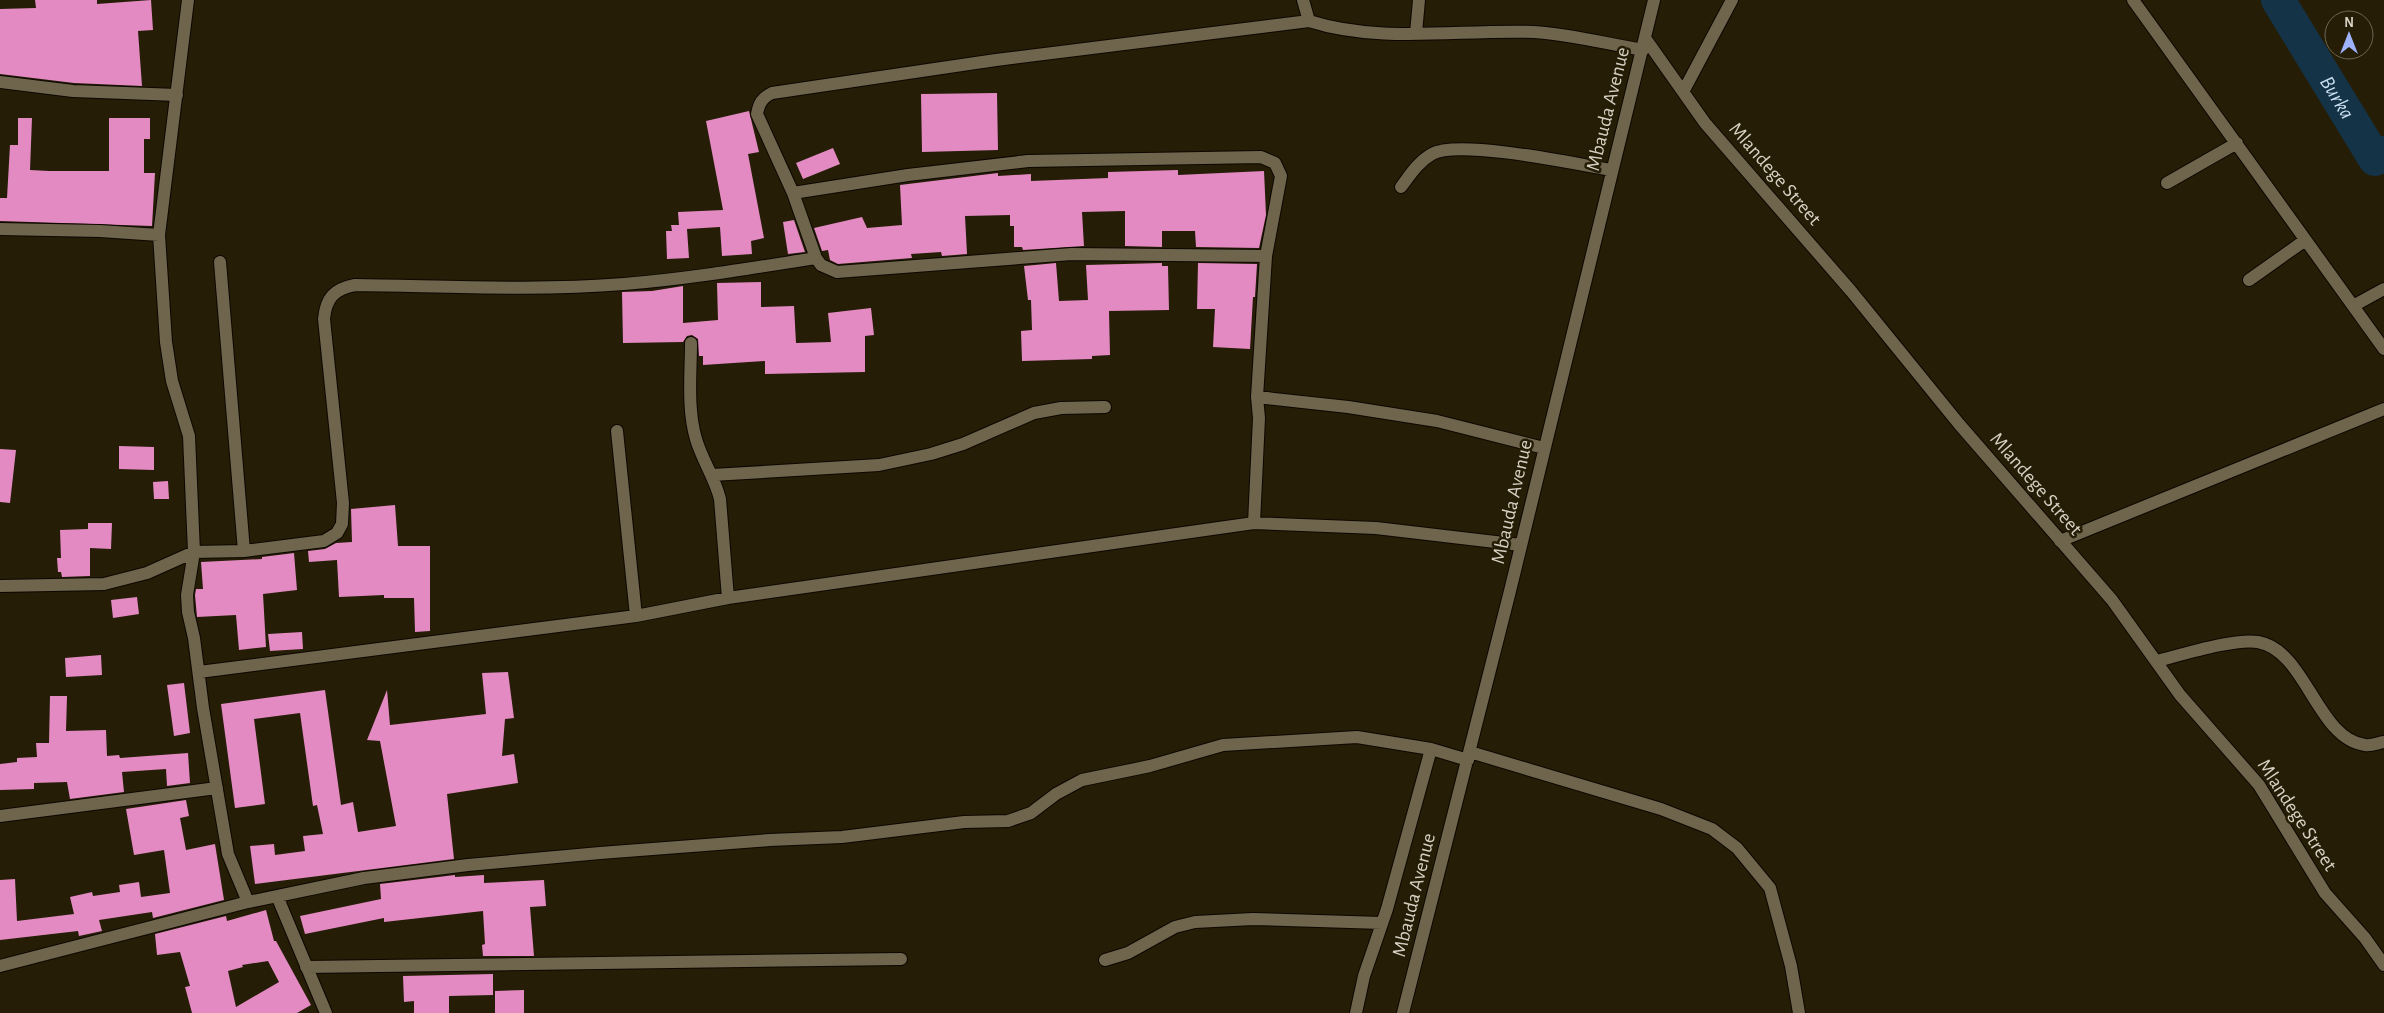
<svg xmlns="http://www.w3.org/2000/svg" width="2384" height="1013" font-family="'Alegreya Sans',sans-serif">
  <rect width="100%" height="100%" fill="#251d06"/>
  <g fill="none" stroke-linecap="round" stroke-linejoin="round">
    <path stroke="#143347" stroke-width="34" id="s1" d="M2278 0 2375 159 2384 153"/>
  </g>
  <path fill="#e38ac3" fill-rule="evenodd" d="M35 0H97V4L151 0 153 30 138 31 142 86 74 83 0 74V9L36 8Z
    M997 93 998 150 922 152 921 94Z
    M749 111 759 152 748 154 764 238 751 241 752 254 722 256 720 227 687 229 689 258 667 259 666 231H672L671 225H679L678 212 723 210 706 121Z
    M18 118H32L30 170 49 171H109V118H150V139H144V173H155L152 226 0 221V198H7L10 145H18Z
    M833 148 840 164 803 179 796 163Z
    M1178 170V175L1264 171 1266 215 1259 248 1196 247 1195 231H1162V247L1125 246V211L1082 212 1084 246 1023 250 1022 247H1014V226H1010V215L965 216 967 254 942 256 941 252 911 254 912 258 838 264 830 260 828 250 822 251 814 228 862 217 867 228 902 225 900 185 998 173V176L1031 174V181L1108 178V172Z
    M794 220 805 252 788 254 783 222Z
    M1056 263 1059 301 1088 300 1086 265 1162 263V266H1168L1169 310 1109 311 1110 355 1092 356V359L1022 361 1021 331 1032 330 1031 300H1028L1024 266Z
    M1198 263 1257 264 1255 297H1253L1250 349 1213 347 1215 309H1197Z
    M761 282V307L794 306 796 343 831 342 828 313 871 308 874 335 865 336V372L765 374V361L703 365V356H699L698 339 692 335 687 336 683 342 623 343 622 292 652 291 683 286V323L718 320 717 283Z
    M119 446 154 447V470L119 469Z
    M0 449 16 450 10 503 0 502Z
    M168 481 169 499H154L153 482Z
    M395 505 398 546H430V631L415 632 414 598H384V595L339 597 337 560 309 562 308 551 325 549 336 543 352 542 351 509Z
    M88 523H112L111 549 90 548V576L62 577 61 572H58L57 558H61L60 530 88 529Z
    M294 553 297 590 263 594 266 647 239 650 236 615 197 617 195 595 196 589H203L201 562 262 559V557Z
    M137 597 139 614 113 618 111 600Z
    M302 632 303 649 270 651 268 634Z
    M101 655 102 675 66 677 65 658Z
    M508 672 514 718 505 719 502 756 514 754 518 783 447 794 454 859 255 884 250 846 274 844 275 855 305 851 303 836 323 834 317 805 313 806 300 713 254 719 265 804 235 808 221 704 325 690 341 805 353 802 358 832 396 826 380 741 367 740 387 690 390 725 486 714 482 673Z
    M184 683 190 733 174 736 167 685Z
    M50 696H67L66 731 106 730 107 756 119 755 120 758 188 753 190 783 167 786 166 769 122 772 124 792 70 799 67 782 34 783V789L0 790V764L17 762V758L37 757 36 743H49Z
    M186 800 189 816 180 818 186 850 215 844 224 900 153 918 152 912 99 920 102 931 79 936 78 931 0 940V880L15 879 17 921 74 914 70 897 92 892 93 896 120 892 119 885 139 882 141 897 170 893 164 850 134 855 126 809Z
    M455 875V877L484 875V883L544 880 546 906 530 907 534 956H483L482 945 485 944 483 911 384 922V918L305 934 300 916 381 899 380 884Z
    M266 910 274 941H276L311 1005 297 1013H192L185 987 190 986 180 952 157 955 155 934 226 916 227 921ZM268 961 279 982 236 1007 228 971 243 967 242 965Z
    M493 974V995L449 996V1013H414V1001L404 1002 403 976Z
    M524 990V1013H495V991Z"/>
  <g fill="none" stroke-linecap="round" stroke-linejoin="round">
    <defs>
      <path id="minor" d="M188 0 159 235 166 342 172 381 189 436 194 552 187 595 188 612 194 638 203 708 228 854 248 902
        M1303 0 1309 21C1381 44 1459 29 1534 32 1570 34 1607 44 1643 50
        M2133 0 2384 349
        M1416 33 1419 0
        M1645 38 1705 123 1851 291 1959 424 2112 600 2180 695 2259 785 2325 893 2365 938 2384 965
        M0 82 73 91 177 95
        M1683 92 1732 0
        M2167 183 2237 143
        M1401 187C1410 175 1418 162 1432 154 1458 139 1577 164 1611 170
        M793 193 908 175 1028 161 1261 157 1275 163 1281 176 1266 256 1257 397 1259 418 1254 523
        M0 229 100 231 159 235
        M1266 256 1072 254 837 272 821 265 816 258 793 193 757 114C759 103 762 98 772 93L996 60 1309 21
        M220 262 244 551
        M2249 280 2304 241
        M2353 306 2384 289
        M691 343C691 373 687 409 696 439 702 460 715 478 720 499L728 598
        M1257 397 1348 407 1437 421 1544 448
        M617 431 636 616
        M712 475 879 465 931 454 963 444 1034 413 1061 408 1105 407
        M2060 541 2384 409
        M0 586 104 584 147 573 194 552 244 551 324 541 337 533 342 524 343 503 324 319C326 298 334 289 355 285 444 286 535 291 624 284 688 279 752 268 816 258
        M2157 661C2181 655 2235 638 2258 642 2306 650 2317 739 2365 745 2371 746 2378 743 2384 742
        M199 672 636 616 728 598 1254 523 1376 528 1521 545
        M1470 752 1661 809 1712 829 1737 848 1770 888 1791 966 1799 1013
        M0 816 217 788
        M277 896 326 1013
        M1105 960 1128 953 1175 927 1195 922 1253 919 1382 923
        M0 966 248 902 364 878 468 865 600 853 770 840 842 837 964 822 1008 821 1031 813 1056 794 1082 780 1150 766 1223 745 1357 737 1431 749 1468 760
        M306 967 901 959
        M1356 1013 1364 976 1387 909 1431 749
        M1403 1013 1510 591 1654 0"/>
    </defs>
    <use href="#minor" stroke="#0e0700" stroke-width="14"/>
    <use href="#minor" stroke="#6e654c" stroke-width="12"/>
  </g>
  <g text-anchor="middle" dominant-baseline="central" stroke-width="5" stroke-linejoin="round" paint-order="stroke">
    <g font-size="20" fill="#d7d1c4" stroke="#251d06">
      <text transform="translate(1608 109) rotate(-76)">Mbauda Avenue</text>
      <text transform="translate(1775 174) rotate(49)">Mlandege Street</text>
      <text transform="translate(2036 484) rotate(49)">Mlandege Street</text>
      <text transform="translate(1512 502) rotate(-77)">Mbauda Avenue</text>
      <text transform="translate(2297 815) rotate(57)">Mlandege Street</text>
      <text transform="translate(1414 895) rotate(-76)">Mbauda Avenue</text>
    </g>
    <g font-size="21" font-style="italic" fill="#c9deee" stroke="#251d06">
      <text stroke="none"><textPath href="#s1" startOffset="114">Burka</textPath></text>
    </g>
  </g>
  <g transform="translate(2349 35)"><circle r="24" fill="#251d06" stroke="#6c6552"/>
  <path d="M0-4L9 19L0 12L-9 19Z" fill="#9fb3fd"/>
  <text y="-8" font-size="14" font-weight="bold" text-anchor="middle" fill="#d7d1c4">N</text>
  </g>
</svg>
